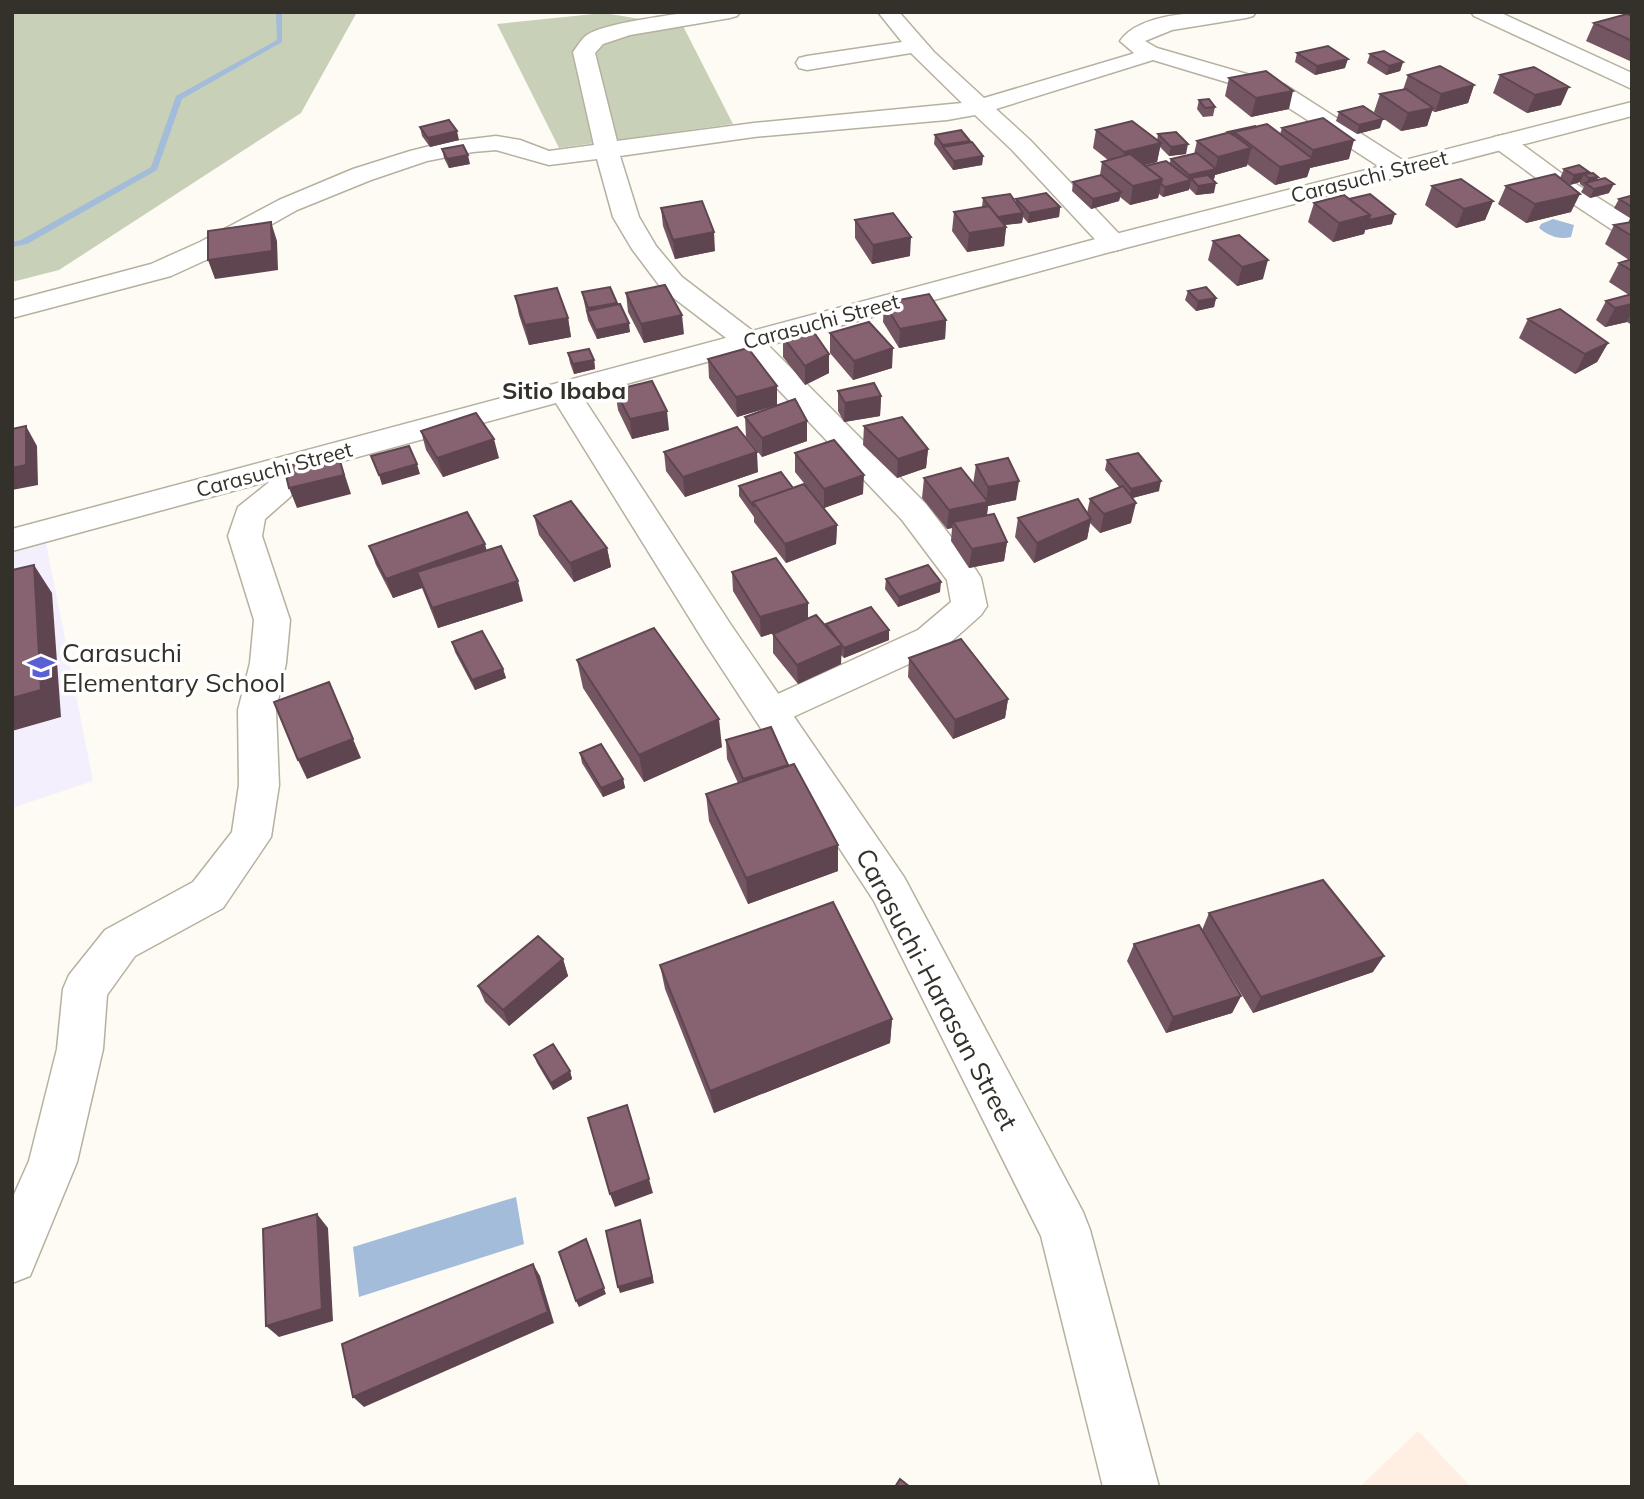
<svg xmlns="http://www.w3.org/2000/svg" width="1644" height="1499" font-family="Mulish,sans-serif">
  <rect width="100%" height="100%" fill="#fefbf4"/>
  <path fill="#ffeee2" d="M1418 1431 1471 1487H1360Z"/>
  <path fill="#f3effc" d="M46 543 93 781 12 808V552Z"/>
  <path fill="#c8d0b8" d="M12 12H357L301 113 59 270 12 282Z
    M604 13 683 26 733 124 559 148 497 24Z"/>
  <path fill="#a2bcda" d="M1553 219 1574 225 1571 237C1559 240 1549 236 1539 228L1541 224Z
    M516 1197 524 1244 359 1297 353 1247Z"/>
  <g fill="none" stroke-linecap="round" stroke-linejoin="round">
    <path fill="#a2bcda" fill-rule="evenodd" d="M276 12H282V42L182 99 157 170 27 244 12 247V242L21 240 151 167 176 96 277 40Z"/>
    <defs>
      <path id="street" d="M690 12H740L737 16 730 18 630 35 603 44 595 53 617 141 754 123 962 103 911 53 807 70 799 68 796 63 799 58 807 56 902 42 878 12H899L934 52 984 98 1132 54 1134 53 1120 41C1143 8 1221 12 1256 12L1253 16 1246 18 1172 30 1145 41 1157 48 1285 85 1407 163 1410 168 1407 173 1398 175 1389 173 1269 95 1153 60 996 109 1030 140 1122 237 1126 243 1122 249 1113 251 1104 249 1012 150 975 115 947 120 754 137 620 156 639 217 656 246 682 277 758 335 926 504 976 570 981 578 987 606 981 615 944 648 771 727 758 723 752 713 758 703 918 630 951 602 947 580 902 520 738 347 662 289 632 249 613 217 597 159 549 165 496 150 473 152 427 161 371 180 297 210 219 254 171 276 12 318V301L151 264 200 242 279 200 353 169 410 151 446 142 496 136 520 140 549 151 594 145 573 52C577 47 582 38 587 35 604 23 667 16 690 12Z
        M1471 12H1499L1632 73V89L1474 16Z
        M1503 135 1512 137 1576 184 1632 219V239L1623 237 1558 194 1494 147 1491 142 1494 137Z
        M299 453 310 456 315 463 290 497 265 519 262 536 290 620 286 663 276 710 279 785 271 837 223 908 135 956 107 995 103 1049 77 1162 30 1276 12 1283V1199L29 1161 57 1049 63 989 69 975 105 930 193 882 232 832 239 785 238 710 250 663 254 620 228 536 238 507 268 483 288 456Z"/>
      <path id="secondary" d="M1632 102V116L1110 252 582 396 731 625 904 877 1083 1212 1090 1230 1159 1487H1103L1041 1236 874 901 705 643 556 403 12 551V529L1092 240Z"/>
    </defs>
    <use href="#street" stroke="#b6b09f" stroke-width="3"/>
    <use href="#secondary" stroke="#b6b09f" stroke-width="3"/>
    <use href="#street" fill="#fff" fill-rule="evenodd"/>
    <use href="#secondary" fill="#fff" fill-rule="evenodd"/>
  </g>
  <path fill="#745562" d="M1632 16V62L1586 41 1594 23Z
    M1297 53 1345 68 1315 75 1295 62Z
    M1370 54 1403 62 1400 71 1386 75 1367 63Z
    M1408 75 1474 85 1468 103 1435 112 1432 111 1427 126 1401 131 1374 112 1380 94 1403 90Z
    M1500 75 1561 105 1527 113 1493 93Z
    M1229 78 1289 109 1251 117 1225 96Z
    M1199 100 1215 107 1213 116 1203 117 1197 109Z
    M1339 112 1380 128 1357 134 1336 121Z
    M420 127 459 140 430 147 422 136Z
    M1282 128 1349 159 1310 168 1307 177 1275 185 1247 164V166L1215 175 1214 179H1212L1214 193 1196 195 1189 188V190L1163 197 1159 194 1158 198 1130 205 1120 197 1119 201 1091 209 1072 191 1073 182 1100 175 1102 162 1108 160 1093 148 1096 130 1157 141 1158 134 1186 154 1169 156 1160 147 1157 162 1144 165 1145 166 1169 164 1171 159 1194 154 1197 141 1227 133 1228 132 1280 134Z
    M935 135 969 143 983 156 982 165 953 170 934 144Z
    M442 149 470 164 449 168 444 158Z
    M1564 169 1589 172 1588 174 1598 177 1597 180 1609 193 1590 198 1581 192 1584 187 1580 184V182L1570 185 1565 182 1571 212 1526 223 1498 204 1506 186 1560 178Z
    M1432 186 1493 201 1485 220 1456 228 1425 205Z
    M1632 197V325L1627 322 1605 327 1596 320 1606 301 1629 295 1609 282 1619 263 1629 260 1605 244 1614 225 1628 223 1630 218 1614 208 1619 199Z
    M983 198 1016 203V199L1060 207 1059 217 1028 223 1023 217 1022 223 1004 225 1006 227 1004 246 967 252 952 231 954 212 982 207Z
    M1349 199 1392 224 1365 230 1364 234 1333 242 1308 222 1314 203Z
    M661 208 715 251 675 259 663 226Z
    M855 220 910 256 872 264 855 238Z
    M1213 241 1263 279 1237 286 1208 260Z
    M1188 291 1216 298 1214 307 1196 311 1185 300Z
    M582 292 617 303 630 332 597 339 588 320Z
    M626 293 684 334 644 343 628 312Z
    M515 296 568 318 571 337 529 345 519 315Z
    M884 303 946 320 945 339 899 348 883 322Z
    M1528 319 1608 343 1597 362 1575 374 1519 338Z
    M830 333 892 368 853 380 830 353Z
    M783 337 829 373 805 385 783 357Z
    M568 353 594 360 595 369 574 374 570 363Z
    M708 359 777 405 737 417 709 378Z
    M615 390 669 430 632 439 618 410Z
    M838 391 881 396 880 416 844 422 838 411Z
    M745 417 807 421V441L762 457 746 437Z
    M864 426 928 449 926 468 897 478 863 445Z
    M421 431 499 458 443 477 426 450Z
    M664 452 758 472 685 497 666 471Z
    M795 453 863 494 824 508 795 472Z
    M1107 460 1159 491 1132 498 1131 523 1100 533 1090 523 1087 539 1034 563 1015 537 1018 518 1087 513 1090 499 1120 488 1105 470Z
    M976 465 1016 500 988 506 987 515 1007 542 1004 561 969 568 951 541 952 528 947 529 922 498 924 478 973 484Z
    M739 486 793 488 837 525 836 544 786 563 754 522V517L739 496Z
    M534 516 607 548 611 567 574 582 539 535Z
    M369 546 487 551 523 601 438 628 422 588 393 598 376 565Z
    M732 572 808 603V619L826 627V624L889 630V640L844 658 841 655V664L798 684 773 653V634L782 630 761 637 733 591Z
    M886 579 940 592 898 607 885 589Z
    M452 642 503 669 506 678 475 690 455 652Z
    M909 658 1008 699 1005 718 953 739 908 677Z
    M577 660 722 747 644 782 583 688Z
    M726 740 788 766 838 871 748 904 709 821 706 794 738 783 727 759Z
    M580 753 623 779 625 788 603 797 582 763Z
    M1209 913 1373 972 1253 1013 1202 930Z
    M1134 944 1241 996 1232 1013 1166 1033 1127 961Z
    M563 959 568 976 509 1026 485 1002 478 986Z
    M660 965 892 1019 890 1043 714 1113 665 989Z
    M534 1055 570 1071 572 1079 553 1090 537 1063Z"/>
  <path fill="#5e4550" d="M1348 59 1345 68 1315 75 1317 66Z
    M1403 62 1400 71 1386 75 1389 66Z
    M1474 85 1468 103 1435 112 1441 94Z
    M1569 87 1561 105 1527 113 1535 95Z
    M1293 91 1289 109 1251 117 1256 98Z
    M1433 108 1427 126 1401 131 1408 113Z
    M1383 119 1380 128 1357 134 1359 125Z
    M457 131 459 140 430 147 428 138Z
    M1354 140 1349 159 1310 168 1307 177 1275 185 1280 167 1310 160 1313 150Z
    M970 141 969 150 943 147V155V145Z
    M1161 143 1157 162 1121 171 1124 152Z
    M1188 144 1186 154 1169 156 1171 147Z
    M1251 148 1247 166 1215 175 1214 179 1195 183 1191 178 1189 190 1163 197 1165 187 1188 181 1189 175 1215 170 1218 157Z
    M468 155 470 164 449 168 447 159Z
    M983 156 982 165 953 170 954 161Z
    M1589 172 1587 177 1584 174 1580 182 1570 185 1574 175Z
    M1598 177 1594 186 1586 183 1589 178Z
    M1162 179 1158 198 1130 205 1133 186Z
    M1216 183 1214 193 1196 195 1198 186Z
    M1614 184 1609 193 1590 198 1594 189Z
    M1121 192 1119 201 1091 209 1093 199Z
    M1580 194 1571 212 1526 223 1535 204Z
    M1493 201 1485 220 1456 228 1464 209Z
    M1060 207 1059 217 1028 223 1029 213Z
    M1023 213 1022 223 995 226 996 217Z
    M1395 214 1392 224 1365 230 1364 234 1333 242 1339 223 1370 215Z
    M271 222 277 241 278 270 215 279 208 260Z
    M1006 227 1004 246 967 252 969 233Z
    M714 232 715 251 675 259 673 240Z
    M911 237 910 256 872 264 873 245Z
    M1268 260 1263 279 1237 286 1242 267Z
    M1216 298 1214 307 1196 311 1198 301Z
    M617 303 618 312 590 317 588 308Z
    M1632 304V312L1627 322 1605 327 1615 308Z
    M682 315 684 334 644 343 641 324Z
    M568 318 571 337 529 345 525 325Z
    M946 320 945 339 899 348 900 329Z
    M629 323 630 332 597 339 596 330Z
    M1608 343 1597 362 1575 374 1585 354Z
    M893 348 892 368 853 380 854 361Z
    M829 354V373L805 385V366Z
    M594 360 595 369 574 374 573 364Z
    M777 386V405L737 417 736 397Z
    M881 396 880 416 844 422 845 403Z
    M667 411 669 430 632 439 630 419Z
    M807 421V441L762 457V438Z
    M26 426 37 446 38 485 12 490V468Z
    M494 439 499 458 443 477 437 458Z
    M928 449 926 468 897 478 898 459Z
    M757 452 758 472 685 497 683 477Z
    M338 454 351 494 297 508 289 488Z
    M417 464 420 474 382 485 379 475Z
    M864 475 863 494 824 508V489Z
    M1019 481 1016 500 988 506 986 522H953L952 528 947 529 949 510 986 503 988 487Z
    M1161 481 1159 491 1129 499 1131 489Z
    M1136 503 1131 523 1100 533 1104 514Z
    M1091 519 1087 539 1034 563 1037 543Z
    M837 525 836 544 786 563 785 544Z
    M1007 542 1004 561 969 568 972 549Z
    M485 544 490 563 417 572 422 588 393 598 386 579Z
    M607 548 611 567 574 582 570 563Z
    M34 565 52 593 61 717 12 731V698Z
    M518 581 523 601 438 628 432 608Z
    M941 582 940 592 898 607 899 597Z
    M808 603V622L761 637 760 617Z
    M889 630V640L844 658V648Z
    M842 645 841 664 798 684 797 665Z
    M503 669 506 678 475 690 472 680Z
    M329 682 361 758 307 779 298 760Z
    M1008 699 1005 718 953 739 955 720Z
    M719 719 722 747 644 782 639 755Z
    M788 765 745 797 743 779Z
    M623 779 625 788 603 797 601 788Z
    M838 845V871L748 904 746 878Z
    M1384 956 1373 972 1253 1013 1261 997Z
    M563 959 568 976 509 1026 503 1010Z
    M1241 996 1232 1013 1166 1033 1173 1017Z
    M892 1019 890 1043 714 1113 710 1091Z
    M570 1071 572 1079 553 1090 551 1083Z
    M649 1179 653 1193 615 1207 610 1194Z
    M317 1214 328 1228 333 1321 279 1337 266 1326Z
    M640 1220 654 1283 620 1293 618 1287Z
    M586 1239 606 1294 579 1307 576 1301Z
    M533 1264 540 1276 554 1323 364 1407 353 1397Z"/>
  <path fill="#876372" stroke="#5e4550" stroke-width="2" d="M1627 14 1632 16V41L1594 23Z
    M1328 46 1348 59 1317 66 1297 53Z
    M1384 51 1403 62 1389 66 1370 54Z
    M1440 66 1474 85 1441 94 1408 75Z
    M1534 67 1569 87 1535 95 1500 75Z
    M1266 71 1293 91 1256 98 1229 78Z
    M1406 89 1433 108 1408 113 1380 94Z
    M1209 99 1215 107 1205 108 1199 100Z
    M1363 106 1383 119 1359 125 1339 112Z
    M1323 118 1354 140 1313 150 1282 128Z
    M449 120 457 131 428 138 420 127Z
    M1132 121 1161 143 1124 152 1096 130Z
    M1267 124 1313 159 1280 167 1234 132Z
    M1255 126 1256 127 1234 132 1233 135 1228 132Z
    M961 130 970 141 943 145 935 135Z
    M1176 132 1188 144 1171 147 1158 134Z
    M1230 132 1251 148 1218 157 1197 141Z
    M972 142 983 156 954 161 943 147Z
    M463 145 468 155 447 159 442 149Z
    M1197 153 1216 169 1189 175 1171 159Z
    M1130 154 1162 179 1133 186 1102 162Z
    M1166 161 1191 180 1165 187 1161 184 1162 179 1145 166Z
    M1579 165 1589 172 1574 175 1564 169Z
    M1593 173 1598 177 1589 178 1584 174Z
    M1555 174 1580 194 1535 204 1506 186Z
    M1101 175 1121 192 1093 199 1073 182Z
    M1208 175 1216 183 1198 186 1191 178Z
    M1605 178 1614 184 1594 189 1585 183Z
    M1461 179 1493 201 1464 209 1432 186Z
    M1046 193 1060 207 1029 213 1016 199Z
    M1010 194 1023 213 998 217 983 198Z
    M1370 194 1395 214 1369 220 1370 215 1349 199Z
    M1344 195 1370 215 1339 223 1314 203Z
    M1630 196 1632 197V207L1619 199Z
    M702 201 714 232 673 240 661 208Z
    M989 206 1006 227 969 233 954 212Z
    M893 213 911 237 873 245 855 220Z
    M271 222 272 251 208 260V231Z
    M1632 222V236L1614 225Z
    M1239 235 1268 260 1242 267 1213 241Z
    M1632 259V271L1619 263Z
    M665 285 682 315 641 324 626 293Z
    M610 287 617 303 588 308 582 292Z
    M1206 287 1216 298 1198 301 1188 291Z
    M557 288 568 318 525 325 515 296Z
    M929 294 946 320 900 329 884 303Z
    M1632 294V304L1615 308 1606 301Z
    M620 304 629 323 596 330 587 311Z
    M1560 309 1608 343 1585 354 1528 319Z
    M869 322 893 348 854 361 830 333Z
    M813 331 829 354 805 366 783 337Z
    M748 348 777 386 736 397 708 359Z
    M589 349 594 360 573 364 568 353Z
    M652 381 667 411 630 419 615 390Z
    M874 383 881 396 845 403 838 391Z
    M795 399 807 421 762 438 745 417Z
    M476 413 494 439 437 458 421 431Z
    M902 417 928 449 898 459 864 426Z
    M26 426V465L12 468V429Z
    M737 427 757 452 683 477 664 452Z
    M834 440 864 475 824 489 795 453Z
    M409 446 417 464 379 475 371 456Z
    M1138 453 1161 481 1131 489 1107 460Z
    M338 454 344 475 289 488 284 467Z
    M1008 458 1019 481 988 487 976 465Z
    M961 468 988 502 949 510 924 478Z
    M781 472 793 488 753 502 754 507 739 486Z
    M804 484 837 525 785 544 753 502Z
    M1123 486 1136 503 1104 514 1090 499Z
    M1078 499 1091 519 1037 543 1018 518Z
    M571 501 607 548 570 563 534 516Z
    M467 512 485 544 386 579 369 546Z
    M994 514 1007 542 972 549 953 522Z
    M501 546 518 581 432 608 417 572Z
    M776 558 808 603 760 617 732 572Z
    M34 565 41 690 12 698V570Z
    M928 565 941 582 899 597 886 579Z
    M871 607 889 630 844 648 826 624Z
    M816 615 842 645 797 665 773 634Z
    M654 628 719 719 639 755 577 660Z
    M482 631 503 669 472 680 452 642Z
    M961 639 1008 699 955 720 909 658Z
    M329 682 353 739 298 760 274 702Z
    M771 727 788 765 743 779 726 740Z
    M601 744 623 779 601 788 580 753Z
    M794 764 838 845 746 878 706 794Z
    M1323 880 1384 956 1261 997 1209 913Z
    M833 902 892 1019 710 1091 660 965Z
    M1199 925 1241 996 1173 1017 1134 944Z
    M538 936 563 959 503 1010 478 986Z
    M553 1044 570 1071 551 1083 534 1055Z
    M627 1105 649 1179 610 1194 588 1118Z
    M317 1214 322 1309 266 1326 263 1229Z
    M640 1220 652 1277 618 1287 606 1231Z
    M586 1239 604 1288 576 1301 559 1252Z
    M533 1264 548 1312 353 1397 342 1344Z
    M900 1479 910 1487H895Z"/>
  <defs>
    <symbol id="school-bare" viewBox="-9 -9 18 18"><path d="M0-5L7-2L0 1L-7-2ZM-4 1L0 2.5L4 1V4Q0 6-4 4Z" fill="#5b5fd6" stroke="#fff" stroke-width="2.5" paint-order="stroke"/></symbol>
  </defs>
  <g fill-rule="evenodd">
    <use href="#school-bare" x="22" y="648" width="38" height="38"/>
  </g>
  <g text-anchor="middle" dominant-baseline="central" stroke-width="7" stroke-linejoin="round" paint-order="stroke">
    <g font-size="21" fill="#33312a" stroke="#fff">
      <text transform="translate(1369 176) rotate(-14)">Carasuchi Street</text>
      <text transform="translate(821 321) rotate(-15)">Carasuchi Street</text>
      <text transform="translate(274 469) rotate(-15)">Carasuchi Street</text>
    </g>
    <g font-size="24" font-weight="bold" fill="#33312a" stroke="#fff">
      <text x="564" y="390">Sitio Ibaba</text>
    </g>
    <g font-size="26" fill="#33312a" stroke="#fff" text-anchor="start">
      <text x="62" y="652">Carasuchi<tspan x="62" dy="30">Elementary School</tspan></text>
    </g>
    <g font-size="26" fill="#33312a" stroke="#fff">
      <text transform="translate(937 989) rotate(62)">Carasuchi-Harasan Street</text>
    </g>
  </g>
  <rect width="1644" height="1499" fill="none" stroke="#33312a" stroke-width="28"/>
</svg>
